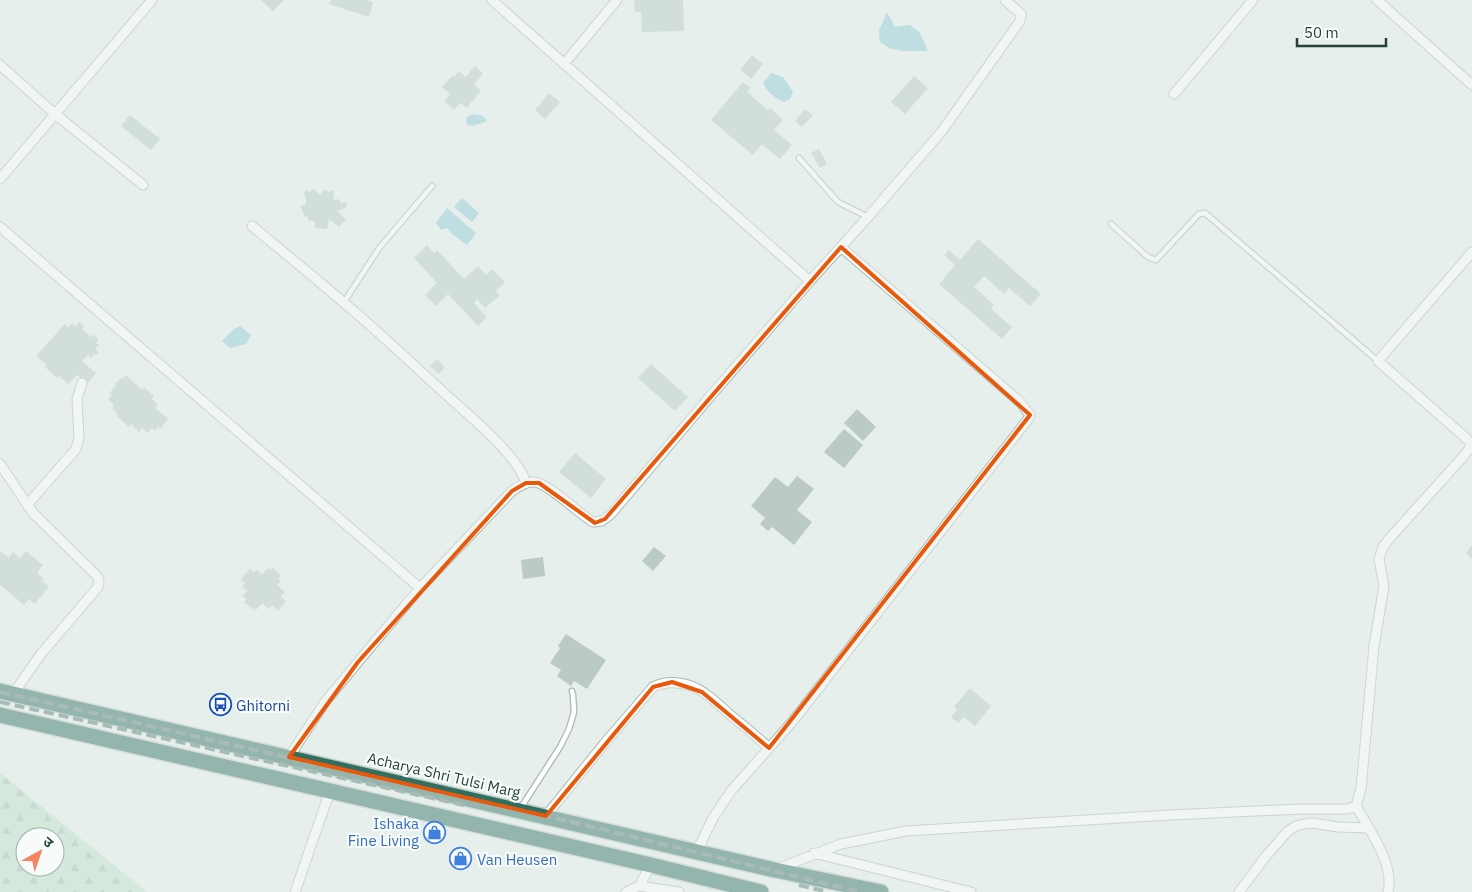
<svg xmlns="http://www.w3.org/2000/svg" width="1472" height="892" font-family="'IBM Plex Sans','Noto Sans Devanagari',sans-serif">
  <defs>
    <pattern id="forest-firs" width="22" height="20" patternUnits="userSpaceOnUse" patternTransform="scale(1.25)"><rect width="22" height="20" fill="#bfe0c8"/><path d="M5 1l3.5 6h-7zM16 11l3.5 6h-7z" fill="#a4c1ad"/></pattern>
  </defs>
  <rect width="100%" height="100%" fill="#e6efeb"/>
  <path fill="url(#forest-firs)" fill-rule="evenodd" d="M0 773 147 892H0ZM25 837H55V867H25Z"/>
  <path fill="#8ec9d4" d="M887 12 895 27 910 25 920 33 928 51H904L891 49 880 42 879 31Z
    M771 73 783 77 793 92 790 99 784 102C774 98 768 93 763 83Z
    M474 114 483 116 487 121 472 126 466 124 467 117Z
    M462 198 479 213 472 222 454 207Z
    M447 208 476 233 467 245 453 235 447 228 441 230 436 223Z
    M240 326 251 335 246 344 230 348 222 341 234 329Z"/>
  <path fill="#bbcac4" d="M261 0H284L273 11Z
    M331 0H366L373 2 369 17 329 4Z
    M634 0H683L684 31 642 32 641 12H635Z
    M752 55 763 64 751 79 740 70Z
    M475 66 483 74 474 85 481 90 467 108 460 103 454 110 444 101 450 94 442 87 452 76 454 77 459 71 466 77Z
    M914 76 928 88 905 114 891 102Z
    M743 82 751 88 747 91 756 100 768 110 770 108 783 120 774 130 792 145 780 159 762 144 753 155 711 120Z
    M549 93 560 102 545 119 535 110Z
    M805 109 813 115 802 127 795 121Z
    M130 115 160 139 151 150 121 126Z
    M819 149 827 164 820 168 811 153Z
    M314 189 320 195 324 190 329 192 333 190 334 200 339 199 341 204 346 202 347 207 337 211 346 219 339 227 329 219 327 229 315 228V222L308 220V216L305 217 300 206 306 204V197L303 194 306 190 309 192Z
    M978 239 1041 294 1030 306 1009 288 1004 294 984 276 974 287 994 305 991 309 1012 327 1002 339 939 284 955 265 944 255 949 250 960 260Z
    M427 245 434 253 437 250 464 279 478 266 486 275 492 269 505 282 496 291 500 295 485 308 477 299 474 303 487 317 478 326 448 294 436 306 425 295 437 283 414 258Z
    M79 322 84 326 82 329 91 337 93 335 99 340 96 343 99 345 95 349 99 352 96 355 94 354 91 358 88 355 82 361 96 373 87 384 77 375 68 384 59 376 57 378 45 367 47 365 36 356 65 324 68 328 72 323 76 326Z
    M437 359 445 367 439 374 430 366Z
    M651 364 688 397 675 411 638 378Z
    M126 375 142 390 144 387 154 396 152 399 158 405 155 408 168 419 160 429 158 427 155 431 152 428 148 433 142 428 139 432 131 424 129 427 117 416 118 414 112 408 114 405 108 399 112 395 109 393 116 386 115 384 121 378 123 379Z
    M857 409 876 427 863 441 844 423Z
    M844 429 863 445 844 468 824 452Z
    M575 453 606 479 591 498 559 472Z
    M797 476 814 489 797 510 812 522 794 545 772 527 768 531 760 524 765 518 751 506 775 477 788 487Z
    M1472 545V559L1466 553Z
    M654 547 666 556 653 571 642 561Z
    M0 551 9 558 13 552 20 558 26 551 43 565 37 573 44 579 42 581 49 586 35 604 29 599 24 605 0 585Z
    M543 557 545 576 523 579 521 560Z
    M268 568 271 570 273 568 281 575 278 578 281 581 277 585 285 592 281 597 286 601 278 611 272 605 269 609 262 603 256 610 253 607 252 609 244 602 247 599 242 596 247 591 242 586 245 583 241 579 250 569 254 572 257 570 262 574Z
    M566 634 606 660 587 689 574 681 571 686 557 676 561 670 550 663 560 648 558 646Z
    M970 688 991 706 975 726 964 717 958 723 951 717 957 710 954 707Z"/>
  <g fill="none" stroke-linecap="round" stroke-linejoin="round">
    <defs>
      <path id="lane" d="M799 158 838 202 868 217
        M1111 224 1148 257 1156 260 1196 217 1199 214 1205 213 1378 361
        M344 302 380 247 432 186
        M520 809 560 747 569 729 574 712 573 695 572 691"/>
      <path id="street" d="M492 0 810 281
        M1377 0 1472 85
        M564 64 617 0
        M0 65 55 114 143 185
        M1174 94 1253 0
        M0 179 152 0
        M252 226C282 251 313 276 343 302 377 330 409 361 442 391 465 412 518 455 526 483
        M0 227 420 588
        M0 464 33 513 97 576 99 581 98 587 41 654 13 694
        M27 505 76 449 79 438 77 399 82 383
        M289 757 325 702 358 662 420 588 512 491C518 487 526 481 534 482 547 482 579 514 593 522L602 521 611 514 708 399 810 281 868 217 942 131 1020 21 1021 14 1005 0
        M1356 806C1369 829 1395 865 1388 892
        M546 816 604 744 653 687C665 681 679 682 691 686 705 691 717 703 728 713 742 724 756 736 769 748
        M697 851 713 818 731 791 793 721 1029 418 1030 415 1020 402 841 247
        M814 853 971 892
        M777 869 841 844 906 831 1170 815 1302 809H1348L1356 806 1361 789 1374 646 1384 586 1379 559 1383 547 1389 539 1462 458 1469 449 1471 444 1466 438 1378 361 1472 252
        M639 886 679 892
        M295 892 330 791
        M626 892 639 886 651 865
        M1239 892 1266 856 1288 831 1296 826 1304 824 1313 823 1338 827 1368 828"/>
      <path id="highway" d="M0 691 775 870 881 892
        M0 715 651 865 761 892"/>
    </defs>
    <use href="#lane" stroke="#a8b8b2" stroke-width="7"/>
    <use href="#street" stroke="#a8b8b2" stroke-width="11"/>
    <use href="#highway" stroke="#c2cac8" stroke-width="18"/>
    <use href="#lane" stroke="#fff" stroke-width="4.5"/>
    <use href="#street" stroke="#fff" stroke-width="9"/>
    <use href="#highway" stroke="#2f6f62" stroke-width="15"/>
    <path stroke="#5f7d75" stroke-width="4" stroke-dasharray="10 5" stroke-linecap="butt" d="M0 692 564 820 860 892
      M0 702 464 805
      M799 885 828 892"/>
  </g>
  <path d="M0 0H1472V892H0ZM841 247 1030 415 769 748 702 692 672 682 653 687 546 816 289 757 358 662 512 491 526 483H539L595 523 605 519Z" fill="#e6efeb" fill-opacity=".55" fill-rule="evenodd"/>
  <path fill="none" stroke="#e8590c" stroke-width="4" stroke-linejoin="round" d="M841 247 1030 415 769 748 702 692 672 682 653 687 546 816 289 757 358 662 512 491 526 483H539L595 523 605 519Z"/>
  <defs>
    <symbol id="bus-ring" viewBox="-11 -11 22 22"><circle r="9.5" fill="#f7fbf9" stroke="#1a4fb4" stroke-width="1.5"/><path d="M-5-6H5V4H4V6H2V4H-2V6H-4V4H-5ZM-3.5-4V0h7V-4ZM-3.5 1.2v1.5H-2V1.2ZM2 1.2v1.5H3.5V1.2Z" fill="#1a4fb4"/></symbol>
    <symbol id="shop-ring" viewBox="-11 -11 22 22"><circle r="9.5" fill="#f7fbf9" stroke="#3f7fe0" stroke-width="1.5"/><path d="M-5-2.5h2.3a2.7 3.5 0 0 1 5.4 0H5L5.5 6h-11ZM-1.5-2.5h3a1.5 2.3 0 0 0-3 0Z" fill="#3f7fe0"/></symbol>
  </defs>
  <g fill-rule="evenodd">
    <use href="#bus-ring" x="208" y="692" width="25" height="25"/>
    <use href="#shop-ring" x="422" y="820" width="25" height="25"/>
    <use href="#shop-ring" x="448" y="846" width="25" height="25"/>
  </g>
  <g text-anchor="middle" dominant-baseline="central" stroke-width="4.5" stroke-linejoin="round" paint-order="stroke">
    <g font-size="15" fill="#164399" stroke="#f7fbf9" text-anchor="start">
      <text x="236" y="705">Ghitorni</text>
    </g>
    <g font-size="15" fill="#24423a" stroke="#f7fbf9">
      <text transform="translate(444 775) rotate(13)">Acharya Shri Tulsi Marg</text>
    </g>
    <g font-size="15" fill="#366cbe" stroke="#f7fbf9" text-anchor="end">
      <text x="419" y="823">Ishaka<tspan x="419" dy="17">Fine Living</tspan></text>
      <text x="477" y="859" text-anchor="start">Van Heusen</text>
    </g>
  </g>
  <g transform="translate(40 852) rotate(40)"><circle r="24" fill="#f7fbf9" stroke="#a3b1ad"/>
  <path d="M0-4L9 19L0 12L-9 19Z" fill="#f4845f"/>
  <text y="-8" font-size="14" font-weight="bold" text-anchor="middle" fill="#24423a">उ</text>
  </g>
  <path d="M1297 38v8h89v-8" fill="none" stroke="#24423a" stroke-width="2.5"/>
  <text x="1304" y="38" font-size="15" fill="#24423a" stroke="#f7fbf9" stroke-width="4" paint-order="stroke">50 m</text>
</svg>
